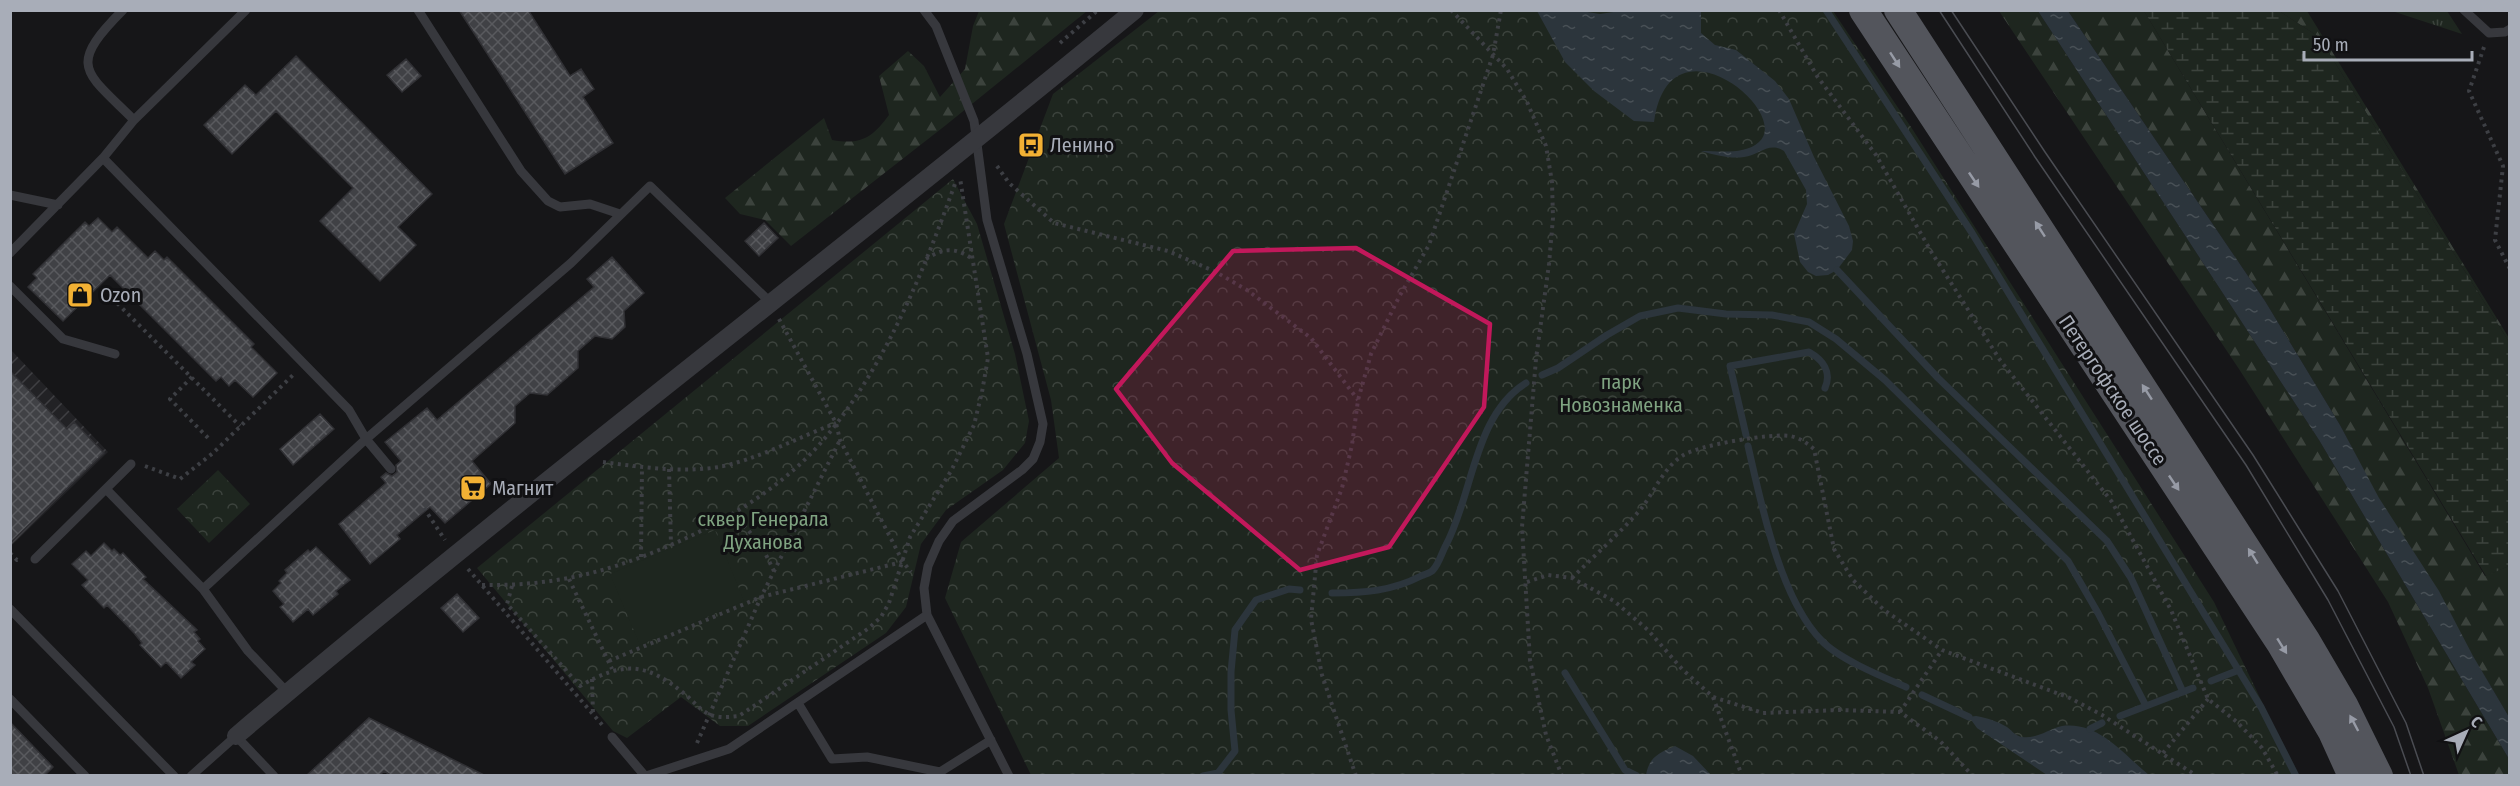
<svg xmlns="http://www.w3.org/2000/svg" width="2520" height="786" font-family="'Fira Sans Condensed',sans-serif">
  <defs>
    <pattern id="industrial-furrows" width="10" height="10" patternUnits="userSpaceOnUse" patternTransform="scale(1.5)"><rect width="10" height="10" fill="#222225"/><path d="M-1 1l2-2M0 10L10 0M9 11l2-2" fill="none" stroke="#3f3f43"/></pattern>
    <pattern id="grass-tufts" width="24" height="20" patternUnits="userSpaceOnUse" patternTransform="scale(1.5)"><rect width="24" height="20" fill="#1e261f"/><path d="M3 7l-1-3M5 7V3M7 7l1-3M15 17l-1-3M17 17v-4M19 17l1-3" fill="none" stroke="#3c433d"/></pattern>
    <pattern id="forest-firs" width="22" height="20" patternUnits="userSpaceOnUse" patternTransform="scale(1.5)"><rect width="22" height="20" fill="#1e261f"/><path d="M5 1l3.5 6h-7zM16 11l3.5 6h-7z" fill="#3c433d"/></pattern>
    <pattern id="wetland-marsh" width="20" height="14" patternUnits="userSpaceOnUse" patternTransform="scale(1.5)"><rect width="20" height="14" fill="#1e261f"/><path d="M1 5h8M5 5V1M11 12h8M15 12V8" fill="none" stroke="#3c433d"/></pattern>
    <pattern id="park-crowns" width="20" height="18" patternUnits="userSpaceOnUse" patternTransform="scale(1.5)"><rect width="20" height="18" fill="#1e261f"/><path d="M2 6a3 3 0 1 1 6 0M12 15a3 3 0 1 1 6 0" fill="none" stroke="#3c433d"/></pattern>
    <pattern id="water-ripples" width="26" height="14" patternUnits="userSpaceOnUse" patternTransform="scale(1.5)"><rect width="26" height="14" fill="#2c353c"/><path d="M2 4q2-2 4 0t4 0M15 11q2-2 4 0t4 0" fill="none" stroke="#485056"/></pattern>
    <pattern id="building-cross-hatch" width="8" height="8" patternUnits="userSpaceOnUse" patternTransform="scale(1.5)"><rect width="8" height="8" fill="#404145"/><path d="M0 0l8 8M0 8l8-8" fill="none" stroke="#595a5e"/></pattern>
  </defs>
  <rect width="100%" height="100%" fill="#161618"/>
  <path fill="url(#industrial-furrows)" d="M11 350 108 452 11 546Z"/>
  <path fill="url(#grass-tufts)" d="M2392 11H2447L2462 34Z"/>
  <path fill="url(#forest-firs)" d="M979 11H1087L946 125 791 246 765 220 740 214 725 198 824 118 832 140C861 145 872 138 889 115L879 76 908 51 924 66 940 97 965 69 973 26Z
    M1999 11H2038L2319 440 2509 759V775H2459L2428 688 2388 602 2239 369Z
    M2068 11H2144L2485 576 2509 566V717L2378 498 2340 425 2265 301Z
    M2279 11H2307L2509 338V342L2319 37Z"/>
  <path fill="url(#wetland-marsh)" d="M2144 11H2279L2319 37 2509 342V566L2486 576Z"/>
  <path fill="url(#park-crowns)" d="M1159 11H1833L1911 127 2214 602 2297 775H1031L945 598 961 542 1059 458 1051 400 1004 224 1053 94Z
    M953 179 977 224 1015 354 1029 421 1025 443 1003 470 946 510 921 544 906 607 886 633 748 726H720L681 697 627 738 613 731 477 568Z
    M218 470 250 504 209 543 177 509Z"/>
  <path fill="#1e261f" d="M715 530 744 601 640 645 610 574Z"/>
  <path fill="url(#water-ripples)" d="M1620 11H1701V33L1715 45 1736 50 1775 81 1789 99 1814 157 1849 226 1853 241 1852 250 1837 270 1828 275 1816 276 1808 272 1800 262 1794 234 1807 204 1806 190 1784 151C1769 141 1759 155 1744 157 1730 159 1715 155 1701 151 1719 151 1745 155 1759 142 1793 112 1669 11 1654 122L1634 121 1594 91 1565 62 1537 11H1581L1600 14Z
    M2038 11H2068L2265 301 2340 425 2379 498 2439 591 2473 656 2509 717V759L2319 440Z
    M1976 716C1987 718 1997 721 2007 727 2012 731 2016 736 2022 737 2038 739 2048 729 2062 726 2099 721 2124 755 2149 775H2047L1977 728 1969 717Z
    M1675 746 1693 756 1711 775H1646C1649 757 1659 753 1675 746Z"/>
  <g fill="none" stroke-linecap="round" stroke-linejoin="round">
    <path stroke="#2c353c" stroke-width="7" d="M1826 10 1972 233 2261 707 2296 776
      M1837 270 1938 378 2107 541 2131 578 2183 692
      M1542 375 1558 368 1607 335 1640 316 1678 308 1726 314 1772 315 1809 322 1836 339 1885 380 2068 561 2098 613 2146 706
      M1746 435 1730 366 1809 352C1823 360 1832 372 1825 388
      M1748 446C1761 503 1780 599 1822 641 1839 659 1883 677 1906 687
      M1332 593C1364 593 1392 591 1421 576 1425 574 1431 573 1433 570 1439 564 1442 552 1446 545 1473 494 1474 415 1526 383
      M1565 673 1625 770 1637 776
      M2211 681 2239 670
      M1922 695 1969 717
      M2120 716 2193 688
      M2090 729 2102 723
      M1203 776 1218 773 1235 751 1231 710V672L1235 630 1256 600 1289 589 1300 590"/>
  </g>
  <path fill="url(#building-cross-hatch)" stroke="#303034" stroke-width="1.5" d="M459 10H528L570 76 581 69 594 89 583 97 613 143 565 174Z
    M296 56 432 194 398 227 416 245 380 281 320 221 353 188 276 111 232 154 204 125 245 85 256 95Z
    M406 59 421 76 402 92 387 75Z
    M98 218 112 232 117 227 148 258 155 251 164 260 167 257 254 344 251 347 277 373 253 397 235 380 229 386 221 377 216 381 110 275 63 321 28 287 37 278 33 274 85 222 89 226Z
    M764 223 778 238 759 256 745 241Z
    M612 257 644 293 624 311 625 327 612 339 595 336 578 351V368L547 395 530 393 515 406V423L472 461 491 484 445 523 430 507 397 535 400 539 370 564 339 524 386 483 381 477 386 473 392 476 397 472 396 465 401 461 385 442 427 408 437 420 594 287 587 279Z
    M10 371 67 429 74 422 104 453 10 543Z
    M320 414 334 429 293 465 280 449Z
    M104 543 112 551 114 549 120 555 123 553 146 577 143 579 197 630 194 632 200 639 198 641 205 649 191 662 195 665 181 678 166 662 161 667 140 645 142 643 134 633 107 605 104 608 82 585 88 580 72 564 86 551 91 556Z
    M316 547 350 580 336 591 338 594 313 615 308 609 293 622 280 607 284 604 273 591 281 583 279 581 287 573 285 570 308 550 310 552Z
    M457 594 479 618 463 632 441 608Z
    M369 718 486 776H392L384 771 379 776H306Z
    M10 722 53 767 44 776H10Z"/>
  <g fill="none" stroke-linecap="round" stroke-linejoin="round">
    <path stroke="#3d3f44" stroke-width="4" stroke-dasharray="3 4.5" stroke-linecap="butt" d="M1451 10 1507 69 1527 102 1546 146 1552 182 1553 218 1549 264 1536 359 1522 527 1530 660 1546 735 1562 776
      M1779 10 1817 76 1876 155 1932 253 2000 360 2112 502 2171 610 2208 699 2237 722 2262 748 2278 776
      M1060 43 1098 10
      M2484 47 2469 91 2503 166 2495 240 2510 269
      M997 166 1009 183 1054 223 1168 251 1216 272 1247 290 1311 338 1358 400
      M926 259C943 248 954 247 971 258
      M112 298 240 426
      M779 319 836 423 840 440 903 562 911 572
      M192 377 170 399 211 441
      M603 462C641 467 680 473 719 467 755 460 800 437 836 423
      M145 466 180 479 213 453 294 374
      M669 469 671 545
      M424 508 445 540
      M734 514 761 545 774 571
      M10 553 17 560 22 559
      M641 557 642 467
      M468 569 604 727
      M1572 578C1594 556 1619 534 1640 510 1654 493 1663 468 1682 456 1697 445 1772 433 1790 436 1800 438 1807 443 1814 449L1834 549 1853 580 1884 610 1942 650 2070 698 2102 715 2197 776
      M569 579 612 669
      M1527 582 1548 575 1572 578 1614 601 1648 630 1682 669 1713 697 1763 713 1840 710 1900 712 1940 741 1973 776
      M482 585C547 586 599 575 659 550 722 524 787 486 830 432 889 358 924 270 956 181
      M512 586 507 604 580 686C624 661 646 662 686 695 693 701 702 712 711 715 720 718 730 717 739 716L869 628 881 617 889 603 910 537 951 471 974 425 982 392 988 358 960 178
      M609 661 761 597 902 562
      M592 679 593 714
      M1713 697 1742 776
      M1900 712 1942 650
      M697 743 761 597 840 440
      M2163 753 2208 699
      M1356 776 1322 675 1311 619 1317 555 1342 488 1352 445 1358 400 1371 354 1399 297 1429 245 1493 55 1501 10"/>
    <path stroke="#37383d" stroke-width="9" d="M123 10C66 67 85 71 134 120
      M418 10 521 171 548 201 560 207 590 204 620 214
      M924 10 936 26 974 121 987 220 1027 354 1043 424 1040 442 1033 459 1022 470 953 521 939 541 928 566 924 588 927 615 1009 776
      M2464 10 2489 33 2505 32 2510 29
      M103 158 349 410 366 439 391 469
      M10 195 58 205
      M10 253 103 158 134 120 246 10
      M10 286 63 339 115 354
      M106 489 203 589
      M35 559 131 464
      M10 609 174 776
      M287 692 248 651 203 589 366 439 571 263 650 186 770 302
      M10 699 85 776
      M798 703 832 759 867 757 940 772 991 740
      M612 737 645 776
      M191 776 236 736 274 776
      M646 776 729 749 927 615"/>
    <path stroke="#37383d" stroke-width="18" d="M236 736C530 487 838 255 1135 10"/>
    <path stroke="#53555c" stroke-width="28" d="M1863 10 2280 643 2332 732 2352 776
      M1898 10 2306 640 2344 705 2379 776"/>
    <path stroke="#4a4c52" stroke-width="1.5" d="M1939 10 2035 157 2246 465 2328 600 2394 727 2411 776
      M1951 10 2045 152 2253 455 2338 591 2406 723 2424 776"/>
  </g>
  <defs><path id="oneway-solid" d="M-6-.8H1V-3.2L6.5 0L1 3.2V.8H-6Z" transform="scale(1.5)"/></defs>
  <g fill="#979ba6">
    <use href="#oneway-solid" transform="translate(1895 60) rotate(57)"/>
    <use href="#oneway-solid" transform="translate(1974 180) rotate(56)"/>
    <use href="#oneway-solid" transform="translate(2040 229) rotate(-123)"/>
    <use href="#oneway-solid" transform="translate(2147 392) rotate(-123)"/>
    <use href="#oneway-solid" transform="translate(2174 483) rotate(56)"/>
    <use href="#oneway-solid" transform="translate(2253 556) rotate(-122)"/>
    <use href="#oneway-solid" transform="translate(2282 646) rotate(58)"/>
    <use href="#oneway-solid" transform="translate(2354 723) rotate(-118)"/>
  </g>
  <path fill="#c2185b" fill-opacity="0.2" stroke="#c2185b" stroke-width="4.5" stroke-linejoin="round" d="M1356 248 1490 324 1484 407 1389 547 1300 570 1172 463 1116 389 1233 251Z"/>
  <defs>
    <symbol id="bus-square" viewBox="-11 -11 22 22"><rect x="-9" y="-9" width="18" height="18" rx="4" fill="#f2b134" stroke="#111113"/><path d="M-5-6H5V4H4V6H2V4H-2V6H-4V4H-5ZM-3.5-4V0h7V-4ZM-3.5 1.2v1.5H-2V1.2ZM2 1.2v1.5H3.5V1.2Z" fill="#111"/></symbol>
    <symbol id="shop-square" viewBox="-11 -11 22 22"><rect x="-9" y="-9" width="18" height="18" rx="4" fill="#f2b134" stroke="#111113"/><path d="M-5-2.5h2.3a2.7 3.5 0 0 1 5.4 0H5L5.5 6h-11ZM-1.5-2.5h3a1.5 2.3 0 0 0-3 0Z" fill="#111"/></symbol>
    <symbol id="supermarket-square" viewBox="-11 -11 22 22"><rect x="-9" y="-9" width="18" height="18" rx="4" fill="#f2b134" stroke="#111113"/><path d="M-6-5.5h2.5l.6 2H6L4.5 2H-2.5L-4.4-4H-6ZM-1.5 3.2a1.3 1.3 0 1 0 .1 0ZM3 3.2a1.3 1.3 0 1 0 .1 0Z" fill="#111"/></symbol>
  </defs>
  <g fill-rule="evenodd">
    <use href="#bus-square" x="1016" y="130" width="30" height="30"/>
    <use href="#shop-square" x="65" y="280" width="30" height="30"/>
    <use href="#supermarket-square" x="458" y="473" width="30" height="30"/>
  </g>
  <g text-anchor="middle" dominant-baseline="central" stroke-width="6" stroke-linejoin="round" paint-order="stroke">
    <g font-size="20" fill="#a8adb8" stroke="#111113" text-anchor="start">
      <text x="1050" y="145">Ленино</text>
      <text x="100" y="295">Ozon</text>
      <text x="492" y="488">Магнит</text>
    </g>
    <g font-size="20" fill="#7fa381" stroke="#111113">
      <text x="1621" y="382">парк<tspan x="1621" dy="23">Новознаменка</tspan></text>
      <text x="763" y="519">сквер Генерала<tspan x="763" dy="23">Духанова</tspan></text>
    </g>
    <g font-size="20" fill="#a8adb8" stroke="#111113">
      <text transform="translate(2113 390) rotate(56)">Петергофское шоссе</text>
    </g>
  </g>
  <rect width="2520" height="786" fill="none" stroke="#a8adb8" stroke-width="24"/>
  <g transform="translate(2466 732) rotate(45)" stroke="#111113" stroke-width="4.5" paint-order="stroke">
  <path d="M0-4.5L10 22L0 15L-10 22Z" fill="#a8adb8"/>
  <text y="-9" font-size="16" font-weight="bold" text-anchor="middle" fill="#a8adb8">С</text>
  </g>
  <path d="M2304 51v9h168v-9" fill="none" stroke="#a8adb8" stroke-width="3"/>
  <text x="2313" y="51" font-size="18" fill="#a8adb8" stroke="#111113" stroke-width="4.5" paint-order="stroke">50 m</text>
</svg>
